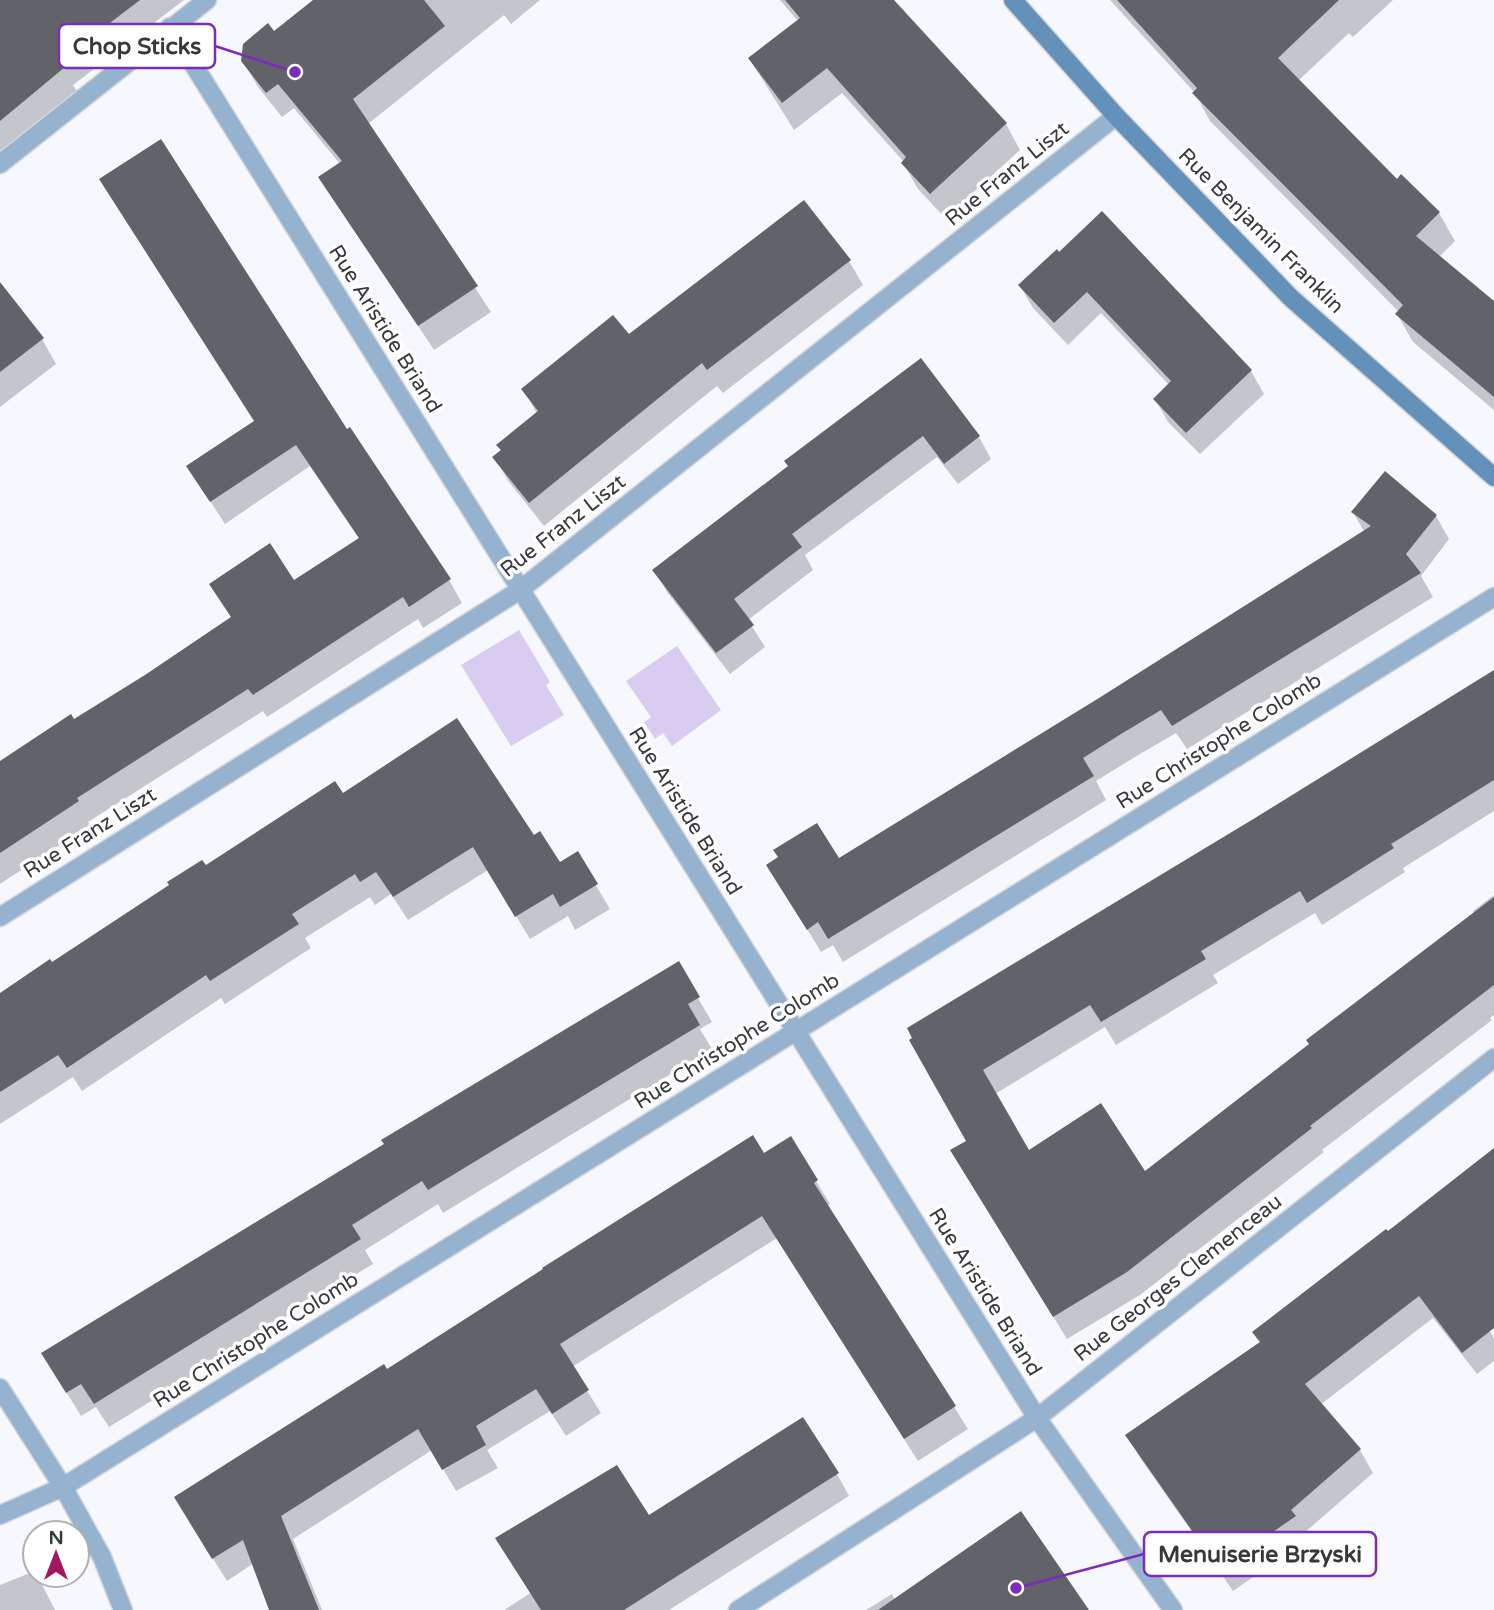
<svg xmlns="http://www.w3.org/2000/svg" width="1494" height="1610" font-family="'Varela Round',sans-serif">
  <rect width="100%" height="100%" fill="#f6f8fe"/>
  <path fill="#d9ccf1" d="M519 630 550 682 546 685 564 715 511 746 461 665Z
    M677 646 721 710 672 746 663 733 655 739 644 722 651 717 626 681Z"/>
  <path fill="#0003" d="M0 0H184L73 85 77 92 0 156Z
    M316 0H540L511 24 504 15 368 124 491 312 434 350 320 177 340 164 294 108 282 117 258 87 243 61Z
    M780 0H892L1006 124 1020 150 945 218 918 189 903 163 904 162 842 93 794 130 749 58 798 21Z
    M1110 0H1393L1353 37 1349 33 1298 81 1397 181 1439 213 1455 241 1439 257 1494 303V410L1413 342 1397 314 1399 312 1210 121 1195 93Z
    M1102 214 1251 371 1264 394 1200 454 1168 422 1155 399 1169 385 1101 313 1068 345 1033 308 1020 286 1059 254Z
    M849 261 863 285 723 393 717 386 544 526 509 482 495 458 537 414 524 390 629 337Z
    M0 285 42 339 56 364 0 407Z
    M920 361 979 437 991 459 958 484 937 457 805 555 813 570 748 620 765 647 730 674 667 592 655 571 790 467Z
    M346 431 449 580 462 603 423 628 418 619 267 717 263 711 88 822 90 825 0 884V763L73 721 214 632 232 618 211 584 294 583 360 540 310 466 225 524 188 467Z
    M1353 512 1436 516 1449 539 1421 576 1433 597 1187 749 1176 733 1135 757 1096 781 1106 800 843 962 833 945 821 952 782 888 838 860 1100 700 1365 533Z
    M1494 674V811L1403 868 1405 872 1322 925 1315 913 1213 975 1218 983 1116 1045 1105 1027 995 1094 1029 1153 1144 1174 1311 1045 1474 914 1473 911 1494 895V1015L1490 1018 1492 1020 1322 1150 1324 1152 1140 1295 1067 1339 966 1174 968 1141 911 1040Z
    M342 795 534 837 559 865 577 854 610 909 575 930 568 916 530 939 488 870 408 920 391 894 375 905 370 897 305 938 311 948 225 1004 221 998 82 1091 73 1077 0 1124V1008L52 964 205 867Z
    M678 964 712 1022 700 1029 712 1049 443 1213 438 1204 365 1250 373 1264 222 1355 223 1357 109 1427 96 1407 81 1416 57 1377Z
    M790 1138 830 1204 827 1206 968 1429 918 1461 777 1238 572 1367 601 1413 566 1436 550 1411 487 1450 498 1468 456 1491 432 1450 293 1539 322 1610H271L254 1563 227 1581 189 1520 387 1372Z
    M1494 1151V1303L1490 1331 1494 1339V1361L1477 1374 1433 1318 1320 1405 1360 1450 1373 1473 1304 1533 1307 1540 1233 1591 1141 1459 1128 1436 1261 1344Z
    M837 1474 849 1496 669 1610H504L648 1517Z
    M35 1571 55 1610H0V1585Z
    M892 1594 895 1600 1087 1610H866Z"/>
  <path fill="#626269" d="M0 0H140L60 61 65 67 0 121Z
    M313 0H424L445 26 353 99 478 286 418 326 318 177 342 161 278 84 266 93 241 61 243 44 268 23 274 31Z
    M785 0H894L1007 123 930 194 901 163 906 157 827 68 782 103 748 58 800 18Z
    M1117 0H1339L1278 58 1397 179 1401 174 1440 212 1416 236 1494 301V397L1395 314 1403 305 1192 93 1197 88Z
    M161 139 347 429 350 427 451 579 409 607 403 597 253 695 248 689 77 798 79 801 0 853V761L71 714 74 719 145 675 231 617 209 584 270 543 294 580 359 538 296 445 210 502 186 466 254 421 99 179Z
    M804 200 851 260 707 370 702 363 529 503 492 457 501 450 496 445 538 411 521 389 613 315 629 334Z
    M1102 211 1252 370 1186 433 1153 399 1171 381 1087 292 1054 323 1018 285 1057 249 1059 252Z
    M0 282 44 338 0 372Z
    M921 358 980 436 944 464 923 436 792 534 802 547 734 599 754 625 716 653 652 570 788 466 784 461Z
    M1385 471 1437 515 1406 554 1421 573 1172 726 1161 710 1121 734 1083 758 1094 776 828 939 818 922 807 930 766 865 778 857 773 850 817 823 839 858 1099 698 1371 526 1351 512Z
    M1494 670V780L1391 844 1394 848 1307 903 1300 891 1201 951 1206 959 1101 1022 1090 1005 983 1070 1029 1150 1101 1103 1145 1171 1309 1044 1306 1040 1494 897V985L1310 1126 1312 1128 1127 1272 1053 1317 950 1150 966 1141 909 1040 912 1038 907 1028 1255 818Z
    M457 718 534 835 540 831 560 862 578 851 598 884 560 907 553 894 515 917 473 847 393 897 376 872 360 882 355 874 292 914 299 924 210 981 206 975 67 1068 58 1055 0 1092V993L50 959 52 962 169 885 167 882 202 860 206 865 335 781 343 793Z
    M679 961 700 997 688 1004 700 1025 428 1190 422 1181 352 1225 361 1239 94 1404 81 1384 66 1393 41 1353 384 1144 381 1140Z
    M753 1135 764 1153 791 1136 818 1180 814 1183 956 1406 904 1439 762 1216 560 1344 589 1390 552 1414 536 1389 476 1426 486 1445 442 1470 418 1429 281 1516 319 1610H269L243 1540 212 1559 174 1497 384 1364 387 1369 543 1269 542 1268Z
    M1494 1148V1328L1462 1353 1419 1296 1305 1384 1361 1449 1291 1510 1296 1516 1219 1569 1125 1435 1260 1342 1252 1332 1386 1229 1388 1231Z
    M803 1417 839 1473 624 1610H541L495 1538 617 1465 649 1515Z
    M1021 1511 1089 1610H878Z"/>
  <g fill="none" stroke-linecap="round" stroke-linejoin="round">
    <defs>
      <path id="street" d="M170 27 1037 1418 1173 1610
        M0 164 207 0
        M0 917 520 590 1116 116
        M0 1388 63 1487 102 1557 123 1610
        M0 1515 63 1487 1494 597
        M738 1610 1037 1418 1494 1058"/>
      <path id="secondary" d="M1013 0 1116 116 1291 298 1494 477"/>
    </defs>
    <use href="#street" stroke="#d4d5db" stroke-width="21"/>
    <use href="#secondary" stroke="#d4d5db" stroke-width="21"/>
    <use href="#street" stroke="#95b3cf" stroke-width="18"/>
    <use href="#secondary" stroke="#6391b9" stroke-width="18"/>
  </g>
  <g text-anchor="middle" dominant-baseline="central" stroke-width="7" stroke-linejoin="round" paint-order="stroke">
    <g font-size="21" fill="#37383b" stroke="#fff">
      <text transform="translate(1007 174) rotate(-39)">Rue Franz Liszt</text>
      <text transform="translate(1261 231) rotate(45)">Rue Benjamin Franklin</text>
      <text transform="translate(385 329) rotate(58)">Rue Aristide Briand</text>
      <text transform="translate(563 526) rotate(-38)">Rue Franz Liszt</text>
      <text transform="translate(1219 741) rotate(-32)">Rue Christophe Colomb</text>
      <text transform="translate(685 811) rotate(58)">Rue Aristide Briand</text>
      <text transform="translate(90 833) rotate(-32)">Rue Franz Liszt</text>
      <text transform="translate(737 1041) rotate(-32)">Rue Christophe Colomb</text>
      <text transform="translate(1178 1278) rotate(-38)">Rue Georges Clemenceau</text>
      <text transform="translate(985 1292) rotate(58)">Rue Aristide Briand</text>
      <text transform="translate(256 1340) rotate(-32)">Rue Christophe Colomb</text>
    </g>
  </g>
  <path fill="none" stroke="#7b2cbf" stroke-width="2.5" d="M295 72L215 46M1016 1588L1144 1554"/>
  <g fill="#7b2cbf" stroke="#fff" stroke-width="2.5">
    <circle cx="295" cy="72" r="7"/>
    <circle cx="1016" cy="1588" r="7"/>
  </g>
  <g fill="#fff" stroke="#7b2cbf" stroke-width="2.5">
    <rect x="59" y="24" width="156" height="44" rx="7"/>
    <rect x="1144" y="1532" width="232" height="44" rx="7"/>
  </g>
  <g font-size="23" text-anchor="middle" font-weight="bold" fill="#37383b">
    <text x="137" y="54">Chop Sticks</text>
    <text x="1260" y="1562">Menuiserie Brzyski</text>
  </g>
  <g transform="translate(56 1554)"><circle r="33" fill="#ffffff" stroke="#afafb1" stroke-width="2"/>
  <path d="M0-5L12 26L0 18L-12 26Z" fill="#a21760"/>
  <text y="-10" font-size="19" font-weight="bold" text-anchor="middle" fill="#37383b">N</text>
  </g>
</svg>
